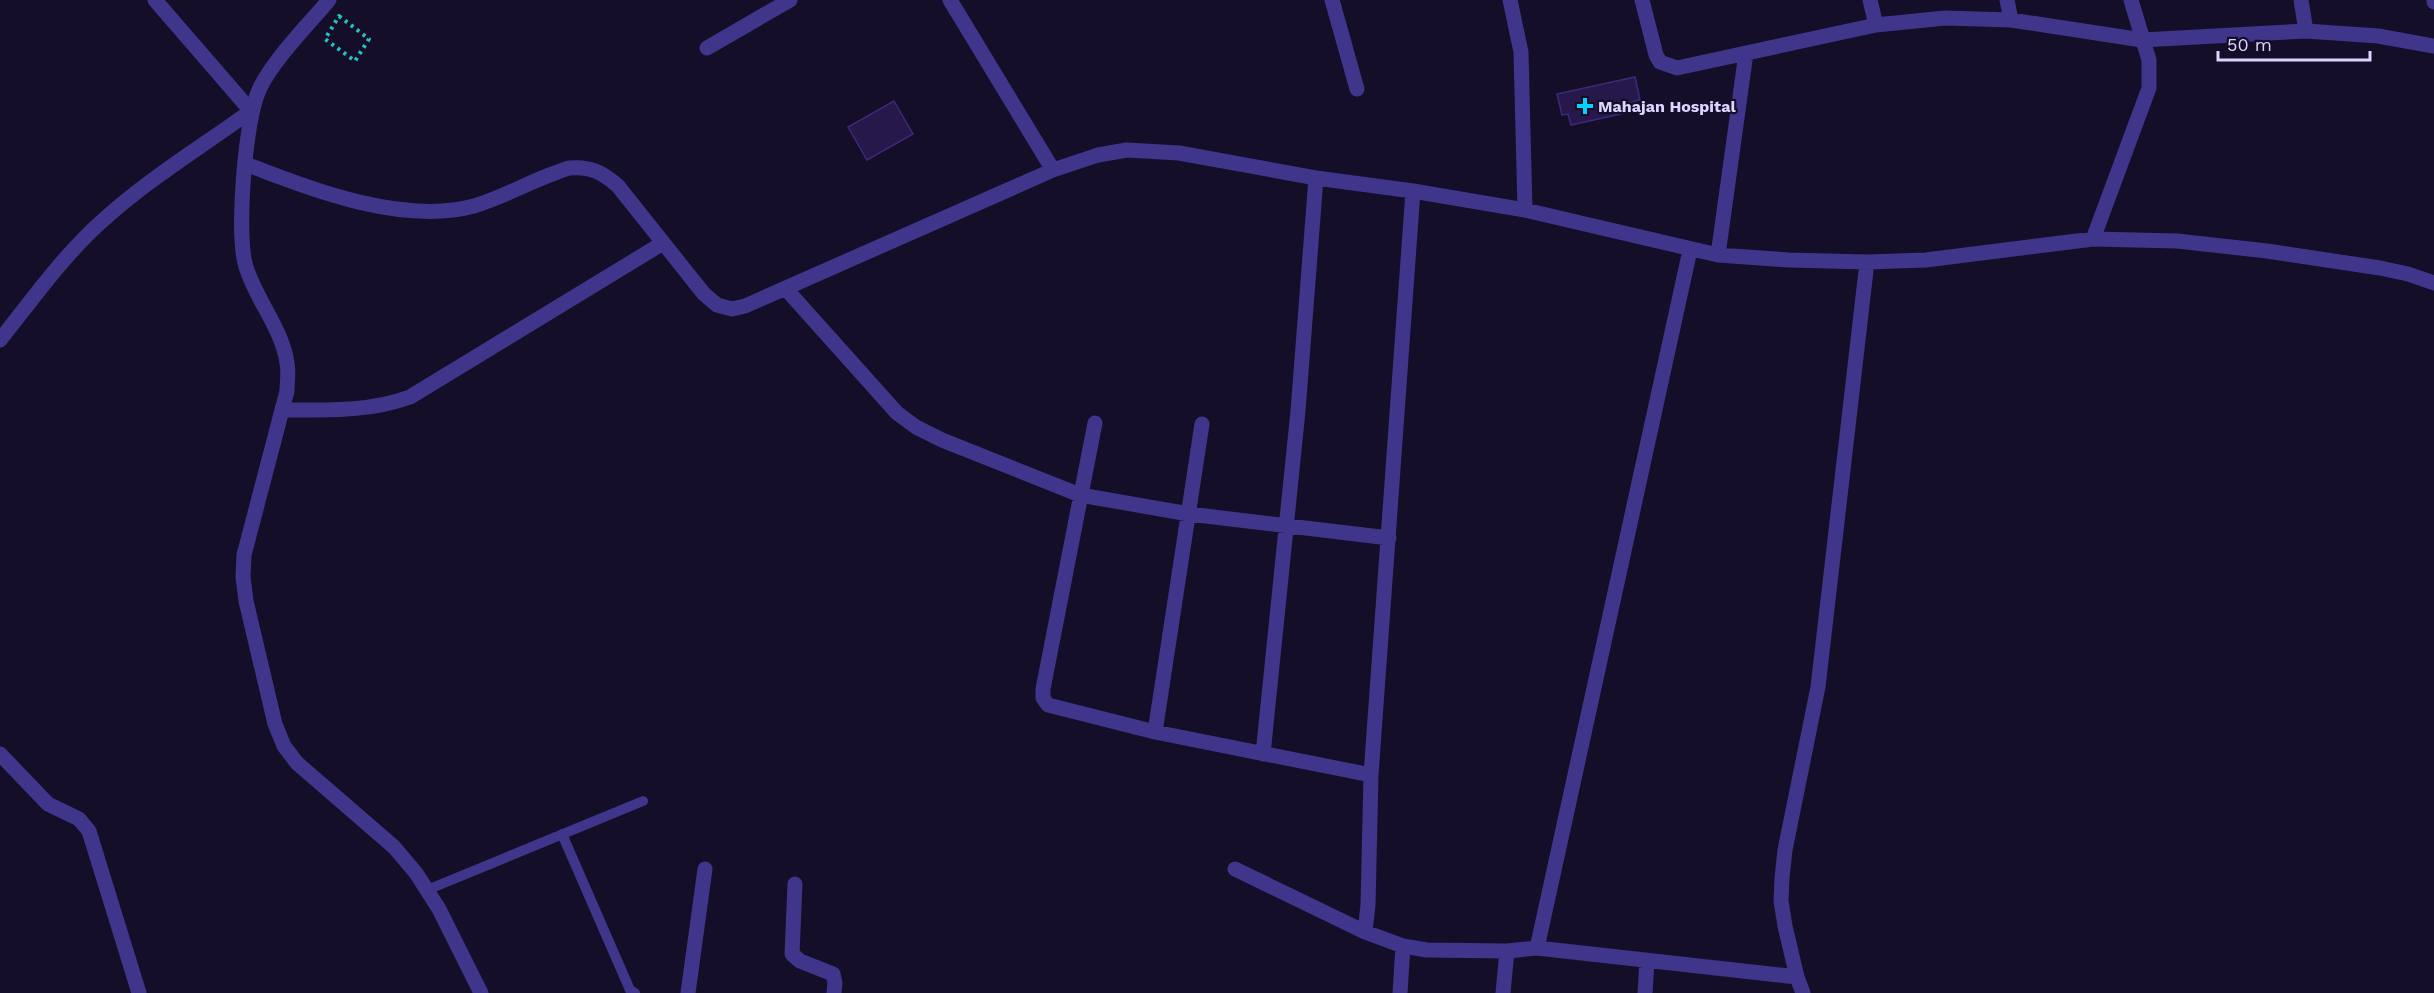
<svg xmlns="http://www.w3.org/2000/svg" width="2434" height="993" font-family="'Work Sans',sans-serif">
  <rect width="100%" height="100%" fill="#140e29"/>
  <path fill="#26184b" stroke="#3e2979" stroke-width="1.5" d="M1635 77 1640 100 1628 103 1630 112 1571 125 1568 114 1562 115 1557 94Z
    M894 101 913 134 867 160 848 127Z"/>
  <g fill="none" stroke-linecap="round" stroke-linejoin="round">
    <path stroke="#26c0c2" stroke-width="4" stroke-dasharray="3 4.5" stroke-linecap="butt" d="M339 16 369 39 355 61 325 39Z"/>
    <path stroke="#3f358b" stroke-width="10" d="M562 834 627 983 630 990 635 993
      M427 890 643 801"/>
    <path stroke="#3f358b" stroke-width="15" d="M155 0 251 111
      M950 0 1053 170
      M1332 0 1357 89
      M1510 0 1521 52 1525 210
      M1642 0 1656 55 1660 62 1677 68 1876 25 1945 18 2011 20 2142 40 2306 31 2378 36 2434 46
      M1870 0 1876 25
      M2007 0 2011 20
      M2301 0 2306 31
      M2434 0V2
      M707 48 790 0
      M246 164C311 190 404 225 474 206 507 196 536 178 569 168 590 166 602 172 618 186L704 294 717 305 732 309 745 306 1053 170 1098 155 1127 150 1179 153 1316 178 1413 191 1525 210 1718 255 1789 260 1867 262 1926 260 2093 239 2177 241 2267 251 2380 268 2408 274 2434 283
      M2093 239 2149 88V60L2131 0
      M1718 255 1746 53
      M786 289 897 413 916 427 942 440 1080 495 1189 514 1389 538
      M283 410C326 410 369 412 410 397L663 243
      M1095 423 1043 689V698L1048 705 1155 732 1371 775
      M1155 732 1202 424
      M0 754 48 804 79 819 89 831 139 993
      M1263 754 1298 411 1316 178
      M1235 869 1365 932 1403 946 1427 950 1507 951 1537 948 1797 977
      M795 884 792 954 800 961 833 974 835 983 834 993
      M1365 932 1368 905 1371 775 1413 191
      M1537 948 1690 250
      M688 993 705 869
      M1400 993 1403 946
      M1503 993 1507 951
      M1645 993 1647 961
      M1803 993 1797 977 1785 926 1781 901 1782 878 1785 850 1818 687 1867 262"/>
    <path stroke="#3f358b" stroke-width="15" d="M329 0C309 24 271 62 259 90 245 120 236 235 246 267 256 300 282 328 287 363 289 372 287 382 287 391L244 555 243 577 246 601 275 724 284 746 297 763 394 847 416 873 439 909 481 993
      M0 340C32 300 63 256 101 222 147 180 201 147 251 111"/>
  </g>
  <path fill="#01d3ff" stroke="#140e29" stroke-width="2" d="M1582 97h6v6h6v6h-6v6h-6v-6h-6v-6h6z"/>
  <g text-anchor="middle" dominant-baseline="central" stroke-width="4.5" stroke-linejoin="round" paint-order="stroke">
    <g font-size="16" font-weight="bold" fill="#ddd5ff" stroke="#140e29" text-anchor="start">
      <text x="1598" y="106">Mahajan Hospital</text>
    </g>
  </g>
  <path d="M2218 51v9h152v-9" fill="none" stroke="#ddd5ff" stroke-width="3"/>
  <text x="2227" y="51" font-size="18" fill="#ddd5ff" stroke="#140e29" stroke-width="4.5" paint-order="stroke">50 m</text>
</svg>
